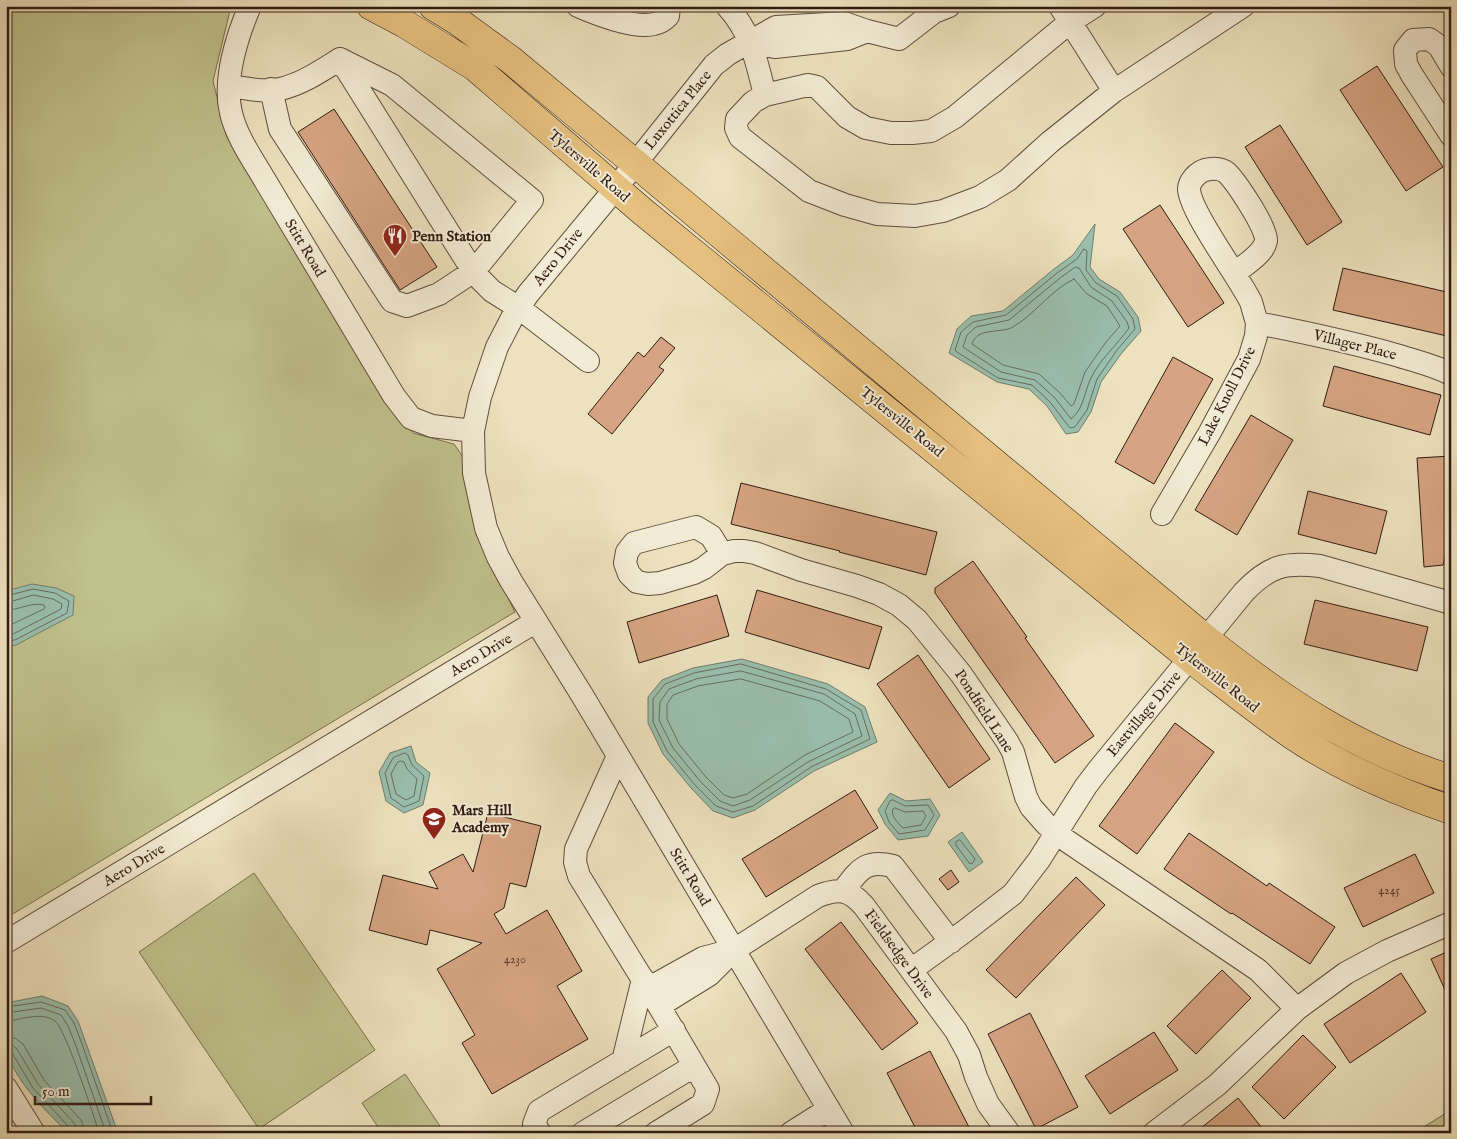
<svg xmlns="http://www.w3.org/2000/svg" width="1457" height="1139" font-family="'IM FELL English',serif">
  <rect width="100%" height="100%" fill="#ede2be"/>
  <filter id="stains"><feTurbulence type="fractalNoise" baseFrequency=".004" numOctaves="4"/><feColorMatrix values="0 0 0 0 .2 0 0 0 0 .09 0 0 0 0 .02 0 0 0 .5 -.17"/></filter>
  <radialGradient id="worn" r=".72"><stop offset=".6" stop-color="#630" stop-opacity="0"/><stop offset="1" stop-color="#630" stop-opacity=".3"/></radialGradient>
  <path fill="#c0c18c" stroke="#786e4f" d="M6 6H231L213 81 227 137 413 433 454 444 465 460 476 534 515 612 6 918Z
    M254 873 375 1050 259 1129 139 952Z
    M405 1074 440 1126 430 1133H382L362 1103Z
    M1451 1110V1133H1414Z"/>
  <path fill="#9abfad" stroke="#707d6f" d="M1095 224 1090 267 1099 279 1120 292 1138 317 1141 331 1121 354 1101 382 1091 412 1078 432 1066 434 1047 406 1029 389 997 382 949 353 957 329 971 316 1003 311 1054 269 1073 255Z
    M32 584 56 588 74 596 73 615 16 645 6 646V591Z
    M742 659 828 684 865 707 877 742 814 771 755 810 733 818 713 811 691 788 663 754 648 723V697L662 680 693 668Z
    M411 746 416 762 430 773 423 805 404 813 386 801 379 772 390 753Z
    M890 793 906 801 930 799 940 815 928 836 898 840 885 824 878 810Z
    M962 832 983 862 969 872 948 842Z
    M42 996 68 1006 78 1021 118 1133H68C46 1111 17 1083 7 1053 4 1043 6 1015 6 1003Z"/>
  <g fill="none" stroke-linecap="round" stroke-linejoin="round">
    <path stroke="#666c60" stroke-width="1" d="M1084 249 1087 251 1086 270 1096 283 1117 296 1133 319 1135 329 1117 350 1097 379 1087 410 1075 427 1070 428 1050 402 1032 385 998 378 957 352 955 350 961 332 973 322 1006 315 1057 273 1077 259Z
      M1076 267 1079 268 1091 287 1112 301 1127 322 1129 328C1117 345 1100 359 1091 378 1084 392 1084 409 1071 419L1055 398 1035 380 1001 372 963 347 967 335 976 327 1009 320 1060 278Z
      M1074 279 1087 294 1107 306 1120 326 1106 342 1085 372 1074 404 1071 406 1060 393 1039 374 1003 365 972 344C977 327 1000 334 1013 327 1035 314 1051 290 1074 279Z
      M6 596 33 589 55 593 69 601 67 613 15 640 6 641
      M6 603 33 595 53 599 62 604 61 609 13 634 6 635
      M6 610C20 610 30 602 44 605L45 607 44 609 6 627
      M741 664 826 689 861 710 870 739 811 767 753 806 733 812 716 806 695 785 667 751 653 722V699L665 684 694 673Z
      M741 671 824 694 855 714 862 736 808 762 750 800 733 806 720 801 700 781 673 748 659 720 660 702 669 689 696 679Z
      M741 679 820 701 849 719 853 732 805 755 747 794 733 798 724 795 705 776 679 744 667 719V704L673 695 698 686Z
      M405 753 408 755 412 765 424 776 419 801 404 807 391 798 385 773 393 758Z
      M401 761 404 762 407 769 417 779 414 796 406 800 396 794 391 774 397 763Z
      M893 800 905 806 928 805 934 815 925 830 899 834 889 822 885 811 890 801Z
      M895 808 905 812 923 811 926 816 921 825 903 828C898 823 890 816 893 809Z
      M960 840 975 859 972 864 969 863 956 845V842Z
      M6 1007 41 1002 65 1010 74 1023 82 1044 113 1133
      M6 1013 41 1008 61 1015 68 1026 76 1046 106 1133
      M6 1021C22 1020 41 1011 55 1021 65 1028 94 1116 99 1133
      M6 1037 15 1038 23 1044 44 1080 81 1120 85 1133
      M6 1044 12 1045 17 1049 38 1084 75 1124 77 1133
      M6 1051 12 1053 33 1088 69 1127 71 1133"/>
  </g>
  <path fill="#d6a482" stroke="#311a12" d="M1377 66 1443 167 1406 191 1340 90Z
    M334 109 437 267 400 290 298 132Z
    M1280 125 1342 222 1307 245 1245 147Z
    M1160 205 1224 303 1188 327 1123 229Z
    M1343 268 1451 293V319L1447 336 1333 310Z
    M661 337 675 348 659 367 664 370 612 434 588 414 638 352 644 357Z
    M1173 357 1213 379 1154 484 1115 462Z
    M1334 366 1441 395 1430 435 1323 406Z
    M1251 415 1293 440 1237 535 1195 510Z
    M1451 456V547L1448 546 1443 565 1424 567 1417 458Z
    M741 483 937 532 926 575 839 552 840 551 731 524Z
    M1308 491 1387 511 1376 554 1298 534Z
    M973 561 1027 637 1025 638 1094 736 1055 763 935 593V588Z
    M757 590 882 627 869 669 745 632Z
    M717 595 729 636 639 663 627 622Z
    M1315 600 1428 627 1417 671 1304 644Z
    M918 655 990 759 949 788 877 684Z
    M1175 723 1214 752 1137 854 1099 826Z
    M855 790 878 828 766 897 742 859Z
    M488 813 541 826 526 887 510 883 504 908 494 914 506 934 547 910 582 971 557 986 588 1039 492 1094 462 1043 475 1035 437 969 482 943 430 930 427 945 369 930 383 875 438 889 429 872 463 854 473 872Z
    M1189 833 1267 886 1269 883 1335 927 1310 964 1232 913 1231 914 1164 869Z
    M1415 854 1434 893 1363 927 1344 888Z
    M951 870 959 882 948 890 939 879Z
    M1076 877 1105 905 1016 998 986 970Z
    M841 922 918 1023 882 1050 805 949Z
    M1451 950V1003L1431 959Z
    M1222 970 1251 998 1196 1054 1167 1026Z
    M1401 973 1426 1012 1350 1063 1324 1024Z
    M1030 1013 1078 1107 1036 1129 988 1034Z
    M1154 1032 1178 1070 1110 1114 1085 1076Z
    M1303 1035 1336 1067 1284 1119 1252 1087Z
    M930 1051 972 1133H918L887 1073Z
    M1238 1098 1266 1133H1195Z"/>
  <g fill="none" stroke-linecap="round" stroke-linejoin="round">
    <defs>
      <path id="minor" d="M250 6C237 36 223 80 231 113 236 134 249 154 260 172L394 396 411 418 432 426 473 431
        M578 6C596 14 635 29 654 24 660 23 664 20 668 16L669 6
        M727 6C752 34 756 60 765 95
        M1060 6 1114 91
        M1095 6 1070 22 955 117 931 131 912 133H891L866 128 847 117 817 87 808 85 765 95 753 102 737 119 736 128 740 137 809 191 845 205 877 214 915 216 943 211 980 197 1008 180 1050 142 1114 91 1243 6
        M750 42 775 47 847 39 867 31
        M340 59 466 260 481 280 492 291 519 308 588 361
        M1451 66 1439 46 1429 39 1413 40 1405 50 1406 64 1412 75 1451 135
        M229 86C245 88 264 93 280 89 302 84 321 71 340 59
        M271 89 280 129 392 301 407 306 439 294 474 271 532 200 392 85 340 59
        M1257 323C1303 332 1350 342 1396 355 1415 361 1433 365 1451 374
        M1162 514 1210 432 1249 359 1256 336 1257 323 1251 302C1239 277 1190 212 1189 189 1189 181 1198 172 1205 170 1213 168 1221 168 1227 173 1236 182 1268 229 1266 241 1263 255 1245 264 1235 273
        M722 554 711 536 696 527 634 543 627 552 625 563 629 574 637 582 648 584 660 583 694 573 704 568 722 554 734 551H744L755 553 801 570 857 586 879 594 899 605 917 620 961 674 1007 741 1013 752 1026 797 1031 807 1046 824 1064 839 1258 970 1297 1009
        M618 756 576 849 575 862 579 876 659 1006 708 1089 703 1104 656 1133
        M843 891C859 870 865 859 893 866L951 942
        M6 942 535 622
        M911 970 965 931 1013 894 1039 860 1086 786 1099 769 1244 592C1269 566 1284 562 1320 566L1451 603
        M649 988 703 958 733 950
        M659 1006 709 975 734 950 818 896C839 888 849 889 864 906L956 1031 969 1055 976 1077 988 1104 1009 1133
        M623 1061 643 979
        M6 1088 34 1133
        M540 1133 534 1124 539 1111 674 1030
        M583 1133 694 1066
        M791 1133 829 1109
        M843 1133 582 695 511 581 498 557 486 528 474 473 473 431 480 397 497 347 512 318 528 294 615 189 714 65 728 54 776 27 844 23 867 31 899 39 934 12 949 6
        M1154 1133 1217 1085 1297 1009 1346 973 1387 951 1451 923"/>
      <path id="major" d="M371 6 405 24 475 67 642 211 1191 659C1224 684 1257 711 1292 735 1341 768 1395 791 1451 810
        M433 6 456 20 511 60 1206 639C1284 701 1355 749 1451 779"/>
    </defs>
    <use href="#minor" stroke="#604c3d" stroke-width="24"/>
    <use href="#major" stroke="#311a12" stroke-width="29"/>
    <use href="#minor" stroke="#f3ecd5" stroke-width="22"/>
    <use href="#major" stroke="#e6c17f" stroke-width="28"/>
  </g>
  <defs>
    <symbol id="restaurant-pin" viewBox="-11 -11 22 30"><path d="M0 17L-7.5 6A9.5 9.5 0 1 1 7.5 6Z" fill="#8f2418" stroke="#f3ecd5"/><path d="M-5-6h1v4h1v-4h1v4h1v-4h1v5L-1.5 .5V6h-2V.5L-5-1ZM5-6V6H3V1.5H1.5Q1.5-4 5-6Z" fill="#fff"/></symbol>
    <symbol id="school-pin" viewBox="-11 -11 22 30"><path d="M0 17L-7.5 6A9.5 9.5 0 1 1 7.5 6Z" fill="#8f2418" stroke="#f3ecd5"/><path d="M0-5L7-2L0 1L-7-2ZM-4 1L0 2.5L4 1V4Q0 6-4 4Z" fill="#fff"/></symbol>
  </defs>
  <g fill-rule="evenodd">
    <use href="#restaurant-pin" x="381" y="222" width="28" height="38"/>
    <use href="#school-pin" x="420" y="805" width="28" height="38"/>
  </g>
  <g text-anchor="middle" dominant-baseline="central" stroke-width="4" stroke-linejoin="round" paint-order="stroke">
    <g font-size="12" fill="#5a3c2e">
      <text x="1389" y="890">4245</text>
      <text x="515" y="959">4230</text>
    </g>
    <g font-size="15" fill="#311a12" stroke="#f3ecd5">
      <text transform="translate(678 110) rotate(-51)">Luxottica Place</text>
      <text transform="translate(589 166) rotate(41)">Tylersville Road</text>
      <text transform="translate(305 248) rotate(59)">Stitt Road</text>
      <text transform="translate(558 257) rotate(-51)">Aero Drive</text>
      <text transform="translate(1355 345) rotate(14)">Villager Place</text>
      <text transform="translate(1227 396) rotate(-63)">Lake Knoll Drive</text>
      <text transform="translate(902 422) rotate(39)">Tylersville Road</text>
      <text transform="translate(481 655) rotate(-31)">Aero Drive</text>
      <text transform="translate(1217 678) rotate(38)">Tylersville Road</text>
      <text transform="translate(984 711) rotate(57)">Pondfield Lane</text>
      <text transform="translate(1144 714) rotate(-50)">Eastvillage Drive</text>
      <text transform="translate(134 865) rotate(-31)">Aero Drive</text>
      <text transform="translate(690 877) rotate(59)">Stitt Road</text>
      <text transform="translate(899 954) rotate(54)">Fieldsedge Drive</text>
    </g>
    <g font-size="15" font-weight="bold" fill="#311a12" stroke="#f3ecd5" text-anchor="start">
      <text x="412" y="236">Penn Station</text>
      <text x="452" y="810">Mars Hill<tspan x="452" dy="17">Academy</tspan></text>
    </g>
  </g>
  <rect width="1457" height="1139" fill="none" stroke="#ede2be" stroke-width="25"/>
  <rect x="8" y="8" width="1442" height="1124" fill="none" stroke="#311a12" stroke-width="2.5"/>
  <rect x="12" y="12" width="1432" height="1114" fill="none" stroke="#311a12"/>
  <path d="M35 1096v8h116v-8" fill="none" stroke="#311a12" stroke-width="2.5"/>
  <text x="42" y="1096" font-size="15" fill="#311a12" stroke="#f3ecd5" stroke-width="4" paint-order="stroke">50 m</text>
  <rect width="100%" height="100%" filter="url(#stains)"/>
  <rect width="100%" height="100%" fill="url(#worn)"/>
</svg>
